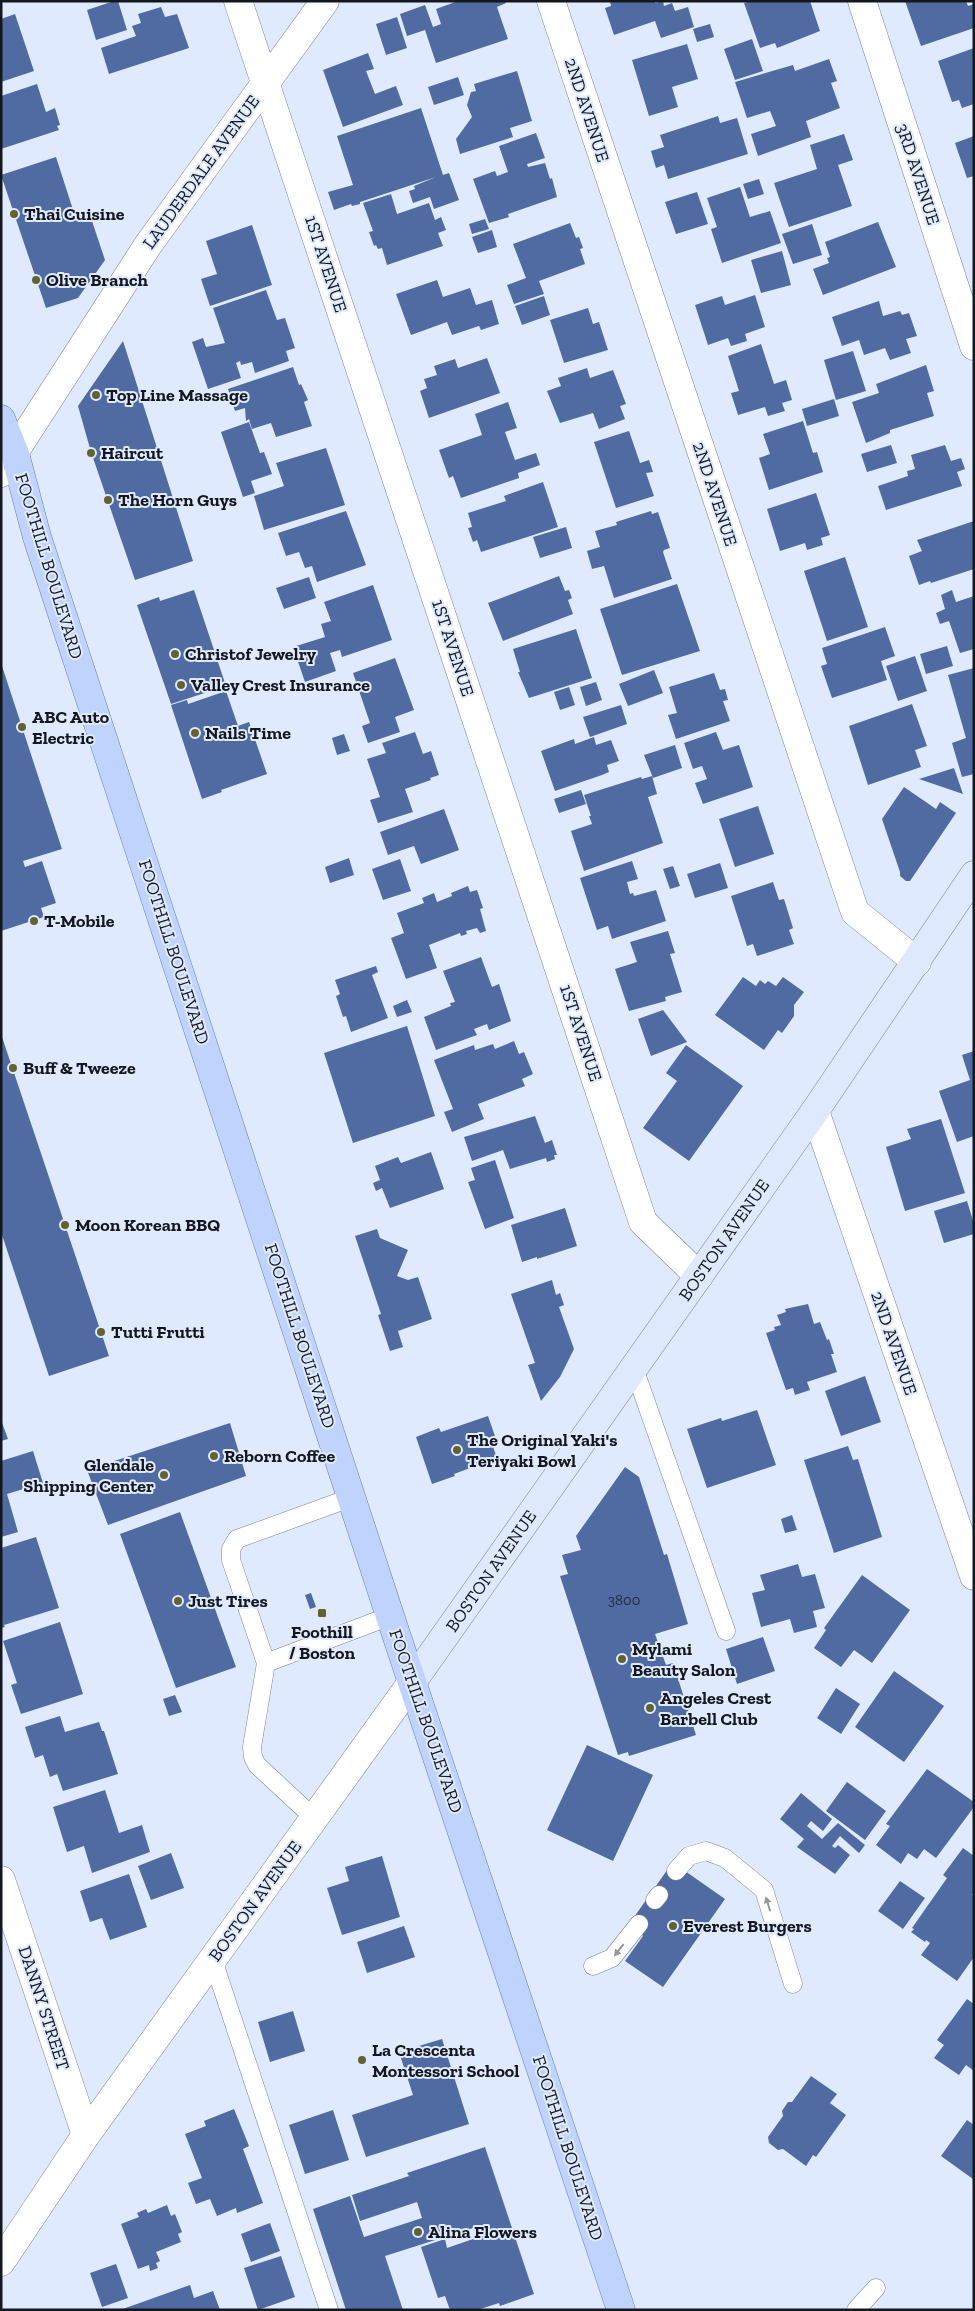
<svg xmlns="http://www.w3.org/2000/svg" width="975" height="2311" font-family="'Zilla Slab',serif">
  <rect width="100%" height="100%" fill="#e0eafe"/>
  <path fill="#4f6ba2" d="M114 1H118L127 30 96 40 87 10Z
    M458 1H505L506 3 497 7 508 39 436 63 425 30 407 36 400 14 425 5 433 27 441 24 436 9Z
    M610 1H655V3L663 1 664 6 672 3 675 11 688 7 694 27 661 38 655 21 614 35 605 8 611 6Z
    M751 1H810L820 31 777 48 775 43 760 48 744 3Z
    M905 1H966L968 6 974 4V28L921 46Z
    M161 7 165 17 177 14 189 48 109 74 101 48 136 36 132 26 141 23 138 14Z
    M15 14 34 71 1 82V19Z
    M397 17 407 48 386 55 376 24Z
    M710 24 714 37 697 42 693 29Z
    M752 39 763 71 735 80 724 49Z
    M687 44 698 79 672 87 678 107 649 116 632 60Z
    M974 48V104L962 108 959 100 952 102 938 61Z
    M368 53 374 69 366 71 375 94 396 86 403 105 343 127 323 70Z
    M829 59 837 81 831 83 840 108 806 121 811 137 758 156 751 134 776 126 770 111 747 118 735 82 793 65 795 71Z
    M517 71 532 121 510 128 513 137 460 154 456 139 472 117 467 105 471 92 476 91 474 84Z
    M458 77 464 95 434 105 428 87Z
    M37 84 46 112 55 108 60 125 57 126 59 130 1 149V96Z
    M421 108 443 175 449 173 459 200 434 209 430 197 413 203 409 191 415 189 414 186 436 177 360 202V204L352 206 351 204 334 210 328 192 353 185 337 136Z
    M718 116 720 123 737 118 748 154 668 179 664 165 656 168 651 151 664 147 660 135Z
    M536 133 545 158 527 164 528 167 545 163 550 179 552 178 557 197 508 214 509 217 489 223 473 179 495 171 497 176 508 172 499 146Z
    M844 134 853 160 838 165 852 206 789 227 774 183 817 169 810 145Z
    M974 136V176L967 178 955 143Z
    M56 157 76 219 90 215 105 260 78 298 46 308 1 175Z
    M759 179 764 194 748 199 743 184Z
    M740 187 750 217 770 211 781 243 722 263 711 229 717 227 707 198Z
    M697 192 708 224 676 234 665 202Z
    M391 194 397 214 429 203 435 220 441 217 446 230 438 233 443 246 387 265 382 248 378 249 376 245 374 246 369 232 373 231 363 203Z
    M485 219 489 229 472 234 469 224Z
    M878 222 896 267 823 295 813 269 829 263 827 258 830 257 825 242Z
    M570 223 576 238 579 237 583 248 580 249 585 264 539 281 544 294 514 304 507 285 526 278 513 244Z
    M812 224 822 255 793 264 782 234Z
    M252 225 272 285 210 306 201 279 217 274 206 241Z
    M492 230 497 247 478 253 472 237Z
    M782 251 791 285 761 293 751 260Z
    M437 280 443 297 470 288 476 305 492 300 499 324 481 330 479 326 452 335 447 322 411 335 396 294Z
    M266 290 277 320 285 318 295 348 286 351 289 361 255 373 252 362 241 365 240 361 236 363 241 378 208 389 192 342 203 338 206 347 225 343 213 308Z
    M755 295 765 327 745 334 747 341 731 346 728 338 708 345 695 305 722 296 725 305Z
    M544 296 550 315 522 325 515 306Z
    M879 301 883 316 900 311 902 315 909 313 917 336 906 339 911 353 890 360 885 348 864 355 859 340 842 346 832 317Z
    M588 308 593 324 599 322 608 350 564 363 550 320Z
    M123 341 193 561 135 580 91 452 78 406Z
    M761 344 774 384 786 380 792 400 782 403 785 411 768 416 765 407 738 415 731 393 739 391 728 356Z
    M853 351 866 391 836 400 824 360Z
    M487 358 500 393 429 418 420 391 427 388 424 379 437 375 434 366 455 359 458 368Z
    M926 365 934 391 927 393 934 416 890 430V433L866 443 852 402 879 393 876 384Z
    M293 367 299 385 301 384 308 400 304 402 312 426 276 437 271 423 252 429 249 419 246 421 245 408 235 411 228 389Z
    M587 368 590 378 613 370 626 404 620 406 625 419 599 429 593 413 560 423 547 391 561 386 558 378Z
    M834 399 839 416 807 426 802 409Z
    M508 402 517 428 505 432 515 460 536 453 540 465 518 473 519 478 461 498 453 476 449 478 439 450 482 435 475 414Z
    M803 421 813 453 817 452 823 472 769 490 759 458 770 454 763 434Z
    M249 422 260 453 264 452 272 474 251 481 255 493 243 497 221 432Z
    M629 431 640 463 649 460 653 472 646 473 654 496 616 508 594 442Z
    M891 445 897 463 867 472 861 454Z
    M945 445 951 461 961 458 965 469 957 472 962 486 886 510 878 486 908 476 907 471 915 469 911 455Z
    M326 448 345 505 264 530 254 496 284 486 276 463Z
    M543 482 558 527 481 552 477 540 473 542 468 528 472 527 468 513 506 501 504 496Z
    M816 493 830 535 821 538 823 545 807 550 805 543 780 551 767 509Z
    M346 511 366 565 317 582 312 566 305 568 299 552 286 556 278 533Z
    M651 511 652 514 658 512 670 548 664 550 663 552 672 579 614 598 604 566 592 569 587 551 600 547 595 531 617 525 616 522Z
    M974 521V569L931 583 930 581 919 585 909 556 922 551 917 540Z
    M566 527 572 548 540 558 533 537Z
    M845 557 868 627 827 641 804 571Z
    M559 576 565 591 569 590 572 598 568 600 573 614 503 641 488 603Z
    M309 577 316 598 284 609 276 588Z
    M677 584 700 651 622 675 600 609Z
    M373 585 392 640 342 657 340 650 330 653 336 671 305 682 293 647 325 637 321 624 331 621 324 602Z
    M194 590 226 686 171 704 137 605 159 597 160 601Z
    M952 590 956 602 974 596V649L960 653 949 621 940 624 936 613 945 609 941 595Z
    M885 627 895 656 881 661 887 680 832 698 821 666 827 664 822 648Z
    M576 629 592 678 529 698 518 672H520L513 649Z
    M947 646 953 666 926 674 920 654Z
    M915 656 927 691 898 701 886 666Z
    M395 658 414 710 395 717 400 732 368 743 362 726 370 723 353 673Z
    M2 666 62 849 23 861 25 867 42 861 56 903 41 908 44 917 1 931Z
    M974 668V774L962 777 952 743 966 738 948 675Z
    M654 670 663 693 628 706 619 684Z
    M714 673 720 690 725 689 728 700 723 701 730 721 676 739 668 715 677 713 669 687Z
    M596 682 602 700 586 706 580 687Z
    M569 687 575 705 560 710 554 692Z
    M226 691 238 726 249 722 267 774 221 790 222 792 202 799 171 705 187 700 188 704Z
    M912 704 927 746 915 750 921 767 868 785 849 726Z
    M621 705 627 724 590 737 583 717Z
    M415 732 423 754 431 751 439 775 430 778 431 780 405 789 413 812 378 823 370 800 380 797 367 759 386 753 382 743Z
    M716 732 723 750 739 745 753 787 703 804 695 783 707 779 702 766 693 769 684 743Z
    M344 734 350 751 337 755 332 738Z
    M594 737 596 745 611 740 619 761 607 765 609 772 602 775 555 791 541 751 574 739 575 744Z
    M675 745 682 768 653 778 644 755Z
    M954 768 963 794 919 779Z
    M652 776 657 794 648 797 663 843 584 871 571 831 592 824 589 816H591L584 795 641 777 642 779Z
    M904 787 936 809 940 802 956 813 910 881H906L900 876V872L882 819Z
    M581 790 586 804 559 813 554 799Z
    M758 806 774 854 735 867 719 819Z
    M444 809 459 850 421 864 414 846 388 855 380 832Z
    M349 858 354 875 330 883 325 867Z
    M400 859 411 891 383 900 372 869Z
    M632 861 638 879 627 882 630 894 633 893 634 896 656 890 666 921 612 939 608 926 597 930 580 878Z
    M720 863 728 888 695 898 687 874Z
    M673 866 680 886 670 889 663 869Z
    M773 882 779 900 784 899 793 928 789 930 794 944 757 956 753 944 747 946 731 896Z
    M468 886 470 892 477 890 483 908 480 909 486 931 480 933 477 928 466 931 467 934 461 936 460 933 429 945 437 968 406 979 391 938 404 933 397 913 424 903 422 898 434 893 437 902 452 896 451 893Z
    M668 931 675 953 670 954 682 992 665 997 666 1001 629 1011 615 969 637 962 630 942Z
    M481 957 492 987 499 984 511 1021 489 1030 487 1024 474 1029 477 1035 436 1050 424 1017 451 1006 450 1003 455 1002 443 971Z
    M376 966 378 972 372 975 388 1018 351 1032 346 1016 343 1017 336 996 340 994 335 980Z
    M743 977 756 986 760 980 765 984 768 981 776 986 783 977 804 992 794 1005V1016L782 1033 778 1030 764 1050 715 1015Z
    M407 1000 412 1012 397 1017 393 1006Z
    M663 1010 687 1042 651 1056 638 1019Z
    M407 1026 435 1116 353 1143 324 1053Z
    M1 1034 109 1356 49 1376 1 1232Z
    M514 1041 519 1054 524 1052 533 1074 522 1079 525 1086 478 1104 484 1119 452 1132 444 1112 453 1109 434 1060 474 1045 475 1050 493 1044 495 1049Z
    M686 1045 743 1086 689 1161 643 1128 677 1081 666 1073Z
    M974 1051V1136L957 1142 939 1091 970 1080 962 1055Z
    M535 1116 545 1143 552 1140 557 1155H554L555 1159 547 1162 546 1158 510 1169 503 1150 472 1161 464 1137Z
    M941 1119 965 1193 905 1211 886 1147 911 1139 907 1129Z
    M431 1152 444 1189 390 1208 382 1188 376 1191 373 1183 380 1180 375 1166 398 1157 401 1163Z
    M495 1160 514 1218 485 1229 468 1182 475 1180 471 1168Z
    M967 1201 974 1224V1234L944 1243 934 1211Z
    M565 1208 577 1246 537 1259V1257L522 1262 511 1225Z
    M377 1229 380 1238 408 1250 397 1276 408 1280 418 1277 432 1319 398 1331 403 1347 390 1351 378 1315 381 1314 355 1236Z
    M552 1280 556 1295 560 1293 564 1305 559 1307 574 1349 560 1377 541 1401 528 1365 535 1363 511 1294Z
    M808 1304 814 1324 820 1322 827 1340 829 1339 834 1354H831L837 1372 807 1382 810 1390 795 1395 793 1388 786 1390 766 1333 775 1330 774 1327 781 1325 777 1315 786 1312 785 1309Z
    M865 1376 881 1422 841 1436 825 1391Z
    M757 1410 776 1465 707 1488 687 1429 721 1418 722 1421Z
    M488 1416 496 1439 491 1441 497 1458 454 1474 455 1476 432 1484 416 1437 439 1428 441 1432Z
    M1 1420 8 1439 1 1441Z
    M230 1423 246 1476 108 1525 87 1470Z
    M848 1446 853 1460 858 1459 882 1537 834 1553 804 1460Z
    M33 1451 43 1483 7 1494 18 1532 1 1537V1461Z
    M625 1467 639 1477 664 1555 667 1554 688 1624 655 1634 666 1665 673 1663 696 1735 629 1756 628 1752 618 1755 560 1576 568 1574 562 1555 581 1550 576 1536Z
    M180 1512 236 1667 176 1688 120 1534Z
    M792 1515 797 1530 785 1533 781 1519Z
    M36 1537 59 1608 4 1625 5 1627 1 1628V1548Z
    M798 1564 802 1577 815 1574 825 1608 813 1611 817 1627 794 1633 790 1619 761 1627 752 1593 765 1590 760 1575Z
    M862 1575 910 1610 872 1663 854 1650 841 1667 814 1648 826 1630 824 1628Z
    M311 1593 316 1607 310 1609 305 1595Z
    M60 1622 83 1694 21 1714 11 1685 17 1683 3 1641Z
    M763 1637 775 1671 737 1684 726 1649Z
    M894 1671 944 1706 904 1762 855 1727Z
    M836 1688 860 1704 841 1734 817 1718Z
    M175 1695 182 1712 169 1716 163 1699Z
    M60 1716 65 1732 99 1722 102 1731H104L118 1774 63 1791 57 1774 50 1777 43 1755 35 1758 25 1727Z
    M587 1745 653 1775 613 1861 547 1830Z
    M927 1769 974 1802V1807L936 1858 924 1849 917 1859 908 1853 901 1864 876 1845 890 1826 886 1824Z
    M847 1782 886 1811 865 1840 826 1811Z
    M105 1790 119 1833 142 1825 150 1852 92 1873 84 1846 67 1852 53 1807Z
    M801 1793 832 1819 823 1831 811 1821 807 1826 822 1839 838 1823 865 1845 859 1853 840 1836 832 1846 835 1848 838 1845 850 1855 835 1874 797 1847 804 1839 780 1819Z
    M963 1848 974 1856V1892L972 1895 974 1896V1957L957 1981 921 1955 930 1943 926 1940 925 1942 911 1932 914 1929 912 1928 947 1878 943 1875Z
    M171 1853 184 1888 151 1900 138 1866Z
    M382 1856 400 1917 342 1935 327 1888 349 1881 345 1867Z
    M670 1866 685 1871 725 1899 663 1987 625 1961 643 1936 632 1920Z
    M129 1874 147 1927 110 1940 102 1918 90 1922 80 1891Z
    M900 1881 925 1898 903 1929 878 1911Z
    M404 1926 415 1957 367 1973 357 1942Z
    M967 1999 974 2004V2071L966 2065 959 2075 934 2058 944 2045 937 2040Z
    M293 2011 305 2051 270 2062 258 2022Z
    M442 2039 469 2124 366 2157 352 2115 413 2095 399 2052Z
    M811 2076 837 2094 830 2103 846 2115 816 2157 813 2155 806 2166 783 2149 778 2150 769 2143 768 2137 783 2116 782 2111 788 2102H792Z
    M234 2109 249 2146 243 2149 263 2203 237 2213 236 2208 217 2216 210 2199 196 2204 188 2183 202 2178 185 2134 206 2126 204 2121Z
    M333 2110 349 2160 305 2174 289 2125Z
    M967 2120 974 2125 973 2179 941 2156Z
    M485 2147 534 2294 500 2306 499 2303 477 2310H450L445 2296 438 2298 421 2247 445 2239 447 2248 476 2238 473 2228 385 2256 403 2310H346L313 2209 350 2196 364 2237 422 2218 417 2202 360 2221 352 2195 409 2176 407 2173Z
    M167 2205 171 2216 175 2214 182 2232 178 2234 181 2242 156 2252 160 2261 156 2263 158 2268 150 2271 149 2265 138 2269 121 2224 139 2217 137 2213 146 2209 148 2213Z
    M270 2223 280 2251 251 2262 241 2234Z
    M281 2256 295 2297 258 2310 244 2268Z
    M116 2264 128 2298 102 2307 90 2273Z
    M190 2285 194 2298 213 2291 220 2310H120Z"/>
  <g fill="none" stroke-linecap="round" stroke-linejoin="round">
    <defs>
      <path id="lane" d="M634 1368 726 1631
        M266 1663 231 1560V1549L237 1539 353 1497
        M314 1818 257 1765 253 1757 252 1747 266 1663 390 1616
        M676 1871 689 1856 706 1851 725 1858 764 1890 793 1984
        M655 1900 659 1895
        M213 1960 329 2310
        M593 1966 612 1958 639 1924
        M856 2310 876 2288"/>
      <path id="street" d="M238 1 643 1222 699 1276
        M551 1 855 912 917 962
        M862 1 974 346
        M1 473 148 245 325 1
        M815 1111 974 1576
        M1 1880 86 2135
        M1 2262 86 2135 413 1681"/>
      <path id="secondary" d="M413 1681 815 1111 974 875"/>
      <path id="primary" d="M1 419 15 454 37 537 390 1616 621 2310"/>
    </defs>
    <use href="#lane" stroke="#798394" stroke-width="19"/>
    <use href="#street" stroke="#798394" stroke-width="29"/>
    <use href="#secondary" stroke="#798394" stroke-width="29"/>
    <use href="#primary" stroke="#677fad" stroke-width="29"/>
    <use href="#lane" stroke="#fff" stroke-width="18"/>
    <use href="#street" stroke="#fff" stroke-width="28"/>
    <use href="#secondary" stroke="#dfe9fe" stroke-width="28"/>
    <use href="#primary" stroke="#bfd3fc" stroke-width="28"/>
  </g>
  <defs><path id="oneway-solid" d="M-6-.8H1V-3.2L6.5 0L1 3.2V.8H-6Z" transform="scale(1.25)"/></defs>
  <g fill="#95979a">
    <use href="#oneway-solid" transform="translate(768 1904) rotate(-107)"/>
    <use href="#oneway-solid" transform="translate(619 1950) rotate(128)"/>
  </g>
  <g fill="#62622f" stroke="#e0eafe" stroke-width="2">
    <circle cx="14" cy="214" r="5"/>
    <circle cx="36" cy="280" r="5"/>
    <circle cx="96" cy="395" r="5"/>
    <circle cx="91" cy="453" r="5"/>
    <circle cx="108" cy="500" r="5"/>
    <circle cx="175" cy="654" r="5"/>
    <circle cx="181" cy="685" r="5"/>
    <circle cx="22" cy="727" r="5"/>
    <circle cx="195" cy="733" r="5"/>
    <circle cx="34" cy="921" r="5"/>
    <circle cx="13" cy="1068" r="5"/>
    <circle cx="65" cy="1225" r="5"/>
    <circle cx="101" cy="1332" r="5"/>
    <circle cx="457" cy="1450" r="5"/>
    <circle cx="214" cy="1456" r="5"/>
    <circle cx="164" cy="1475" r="5"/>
    <circle cx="178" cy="1601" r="5"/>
    <rect x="317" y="1608" width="10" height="10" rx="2.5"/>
    <circle cx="622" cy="1659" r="5"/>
    <circle cx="650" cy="1708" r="5"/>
    <circle cx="673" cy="1926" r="5"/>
    <circle cx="362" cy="2060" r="5"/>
    <circle cx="418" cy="2232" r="5"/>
  </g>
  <g text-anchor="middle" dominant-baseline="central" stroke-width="4" stroke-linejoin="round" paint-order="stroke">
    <g font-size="15" fill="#232d3f">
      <text x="624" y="1600">3800</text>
    </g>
    <g font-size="18" fill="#14181e" stroke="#e0eafe">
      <text transform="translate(587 110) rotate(72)">2ND AVENUE</text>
      <text transform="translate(201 172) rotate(-54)">LAUDERDALE AVENUE</text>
      <text transform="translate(918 174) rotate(72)">3RD AVENUE</text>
      <text transform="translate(326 264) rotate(72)">1ST AVENUE</text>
      <text transform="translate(715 494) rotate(72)">2ND AVENUE</text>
      <text transform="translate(49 566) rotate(73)">FOOTHILL BOULEVARD</text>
      <text transform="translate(453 648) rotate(72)">1ST AVENUE</text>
      <text transform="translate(174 952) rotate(72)">FOOTHILL BOULEVARD</text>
      <text transform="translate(581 1033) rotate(72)">1ST AVENUE</text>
      <text transform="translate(724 1240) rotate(-55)">BOSTON AVENUE</text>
      <text transform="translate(300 1336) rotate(72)">FOOTHILL BOULEVARD</text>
      <text transform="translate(894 1343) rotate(71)">2ND AVENUE</text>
      <text transform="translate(491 1571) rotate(-55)">BOSTON AVENUE</text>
      <text transform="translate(426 1721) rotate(71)">FOOTHILL BOULEVARD</text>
      <text transform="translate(255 1901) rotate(-54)">BOSTON AVENUE</text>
      <text transform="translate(44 2008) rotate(72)">DANNY STREET</text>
      <text transform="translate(568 2148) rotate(72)">FOOTHILL BOULEVARD</text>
    </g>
    <g font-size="18" font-weight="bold" fill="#14181e" stroke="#e0eafe" text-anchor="start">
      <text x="24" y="214">Thai Cuisine</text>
      <text x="46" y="280">Olive Branch</text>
      <text x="106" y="395">Top Line Massage</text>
      <text x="101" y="453">Haircut</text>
      <text x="118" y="500">The Horn Guys</text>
      <text x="185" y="654">Christof Jewelry</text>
      <text x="191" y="685">Valley Crest Insurance</text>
      <text x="32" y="717">ABC Auto<tspan x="32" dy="21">Electric</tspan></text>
      <text x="205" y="733">Nails Time</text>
      <text x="44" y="921">T-Mobile</text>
      <text x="23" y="1068">Buff &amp; Tweeze</text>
      <text x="75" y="1225">Moon Korean BBQ</text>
      <text x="111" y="1332">Tutti Frutti</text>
      <text x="467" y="1440">The Original Yaki's<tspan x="467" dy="21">Teriyaki Bowl</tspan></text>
      <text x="224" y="1456">Reborn Coffee</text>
      <text x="154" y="1465" text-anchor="end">Glendale<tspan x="154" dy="21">Shipping Center</tspan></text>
      <text x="188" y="1601">Just Tires</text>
      <text x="322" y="1632" text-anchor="middle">Foothill<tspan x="322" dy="21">/ Boston</tspan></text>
      <text x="632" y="1649">Mylami<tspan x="632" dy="21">Beauty Salon</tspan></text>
      <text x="660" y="1698">Angeles Crest<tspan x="660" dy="21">Barbell Club</tspan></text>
      <text x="683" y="1926">Everest Burgers</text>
      <text x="372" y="2050">La Crescenta<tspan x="372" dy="21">Montessori School</tspan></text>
      <text x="428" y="2232">Alina Flowers</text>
    </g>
  </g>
  <rect width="975" height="2311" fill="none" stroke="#14181e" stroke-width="5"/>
</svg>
